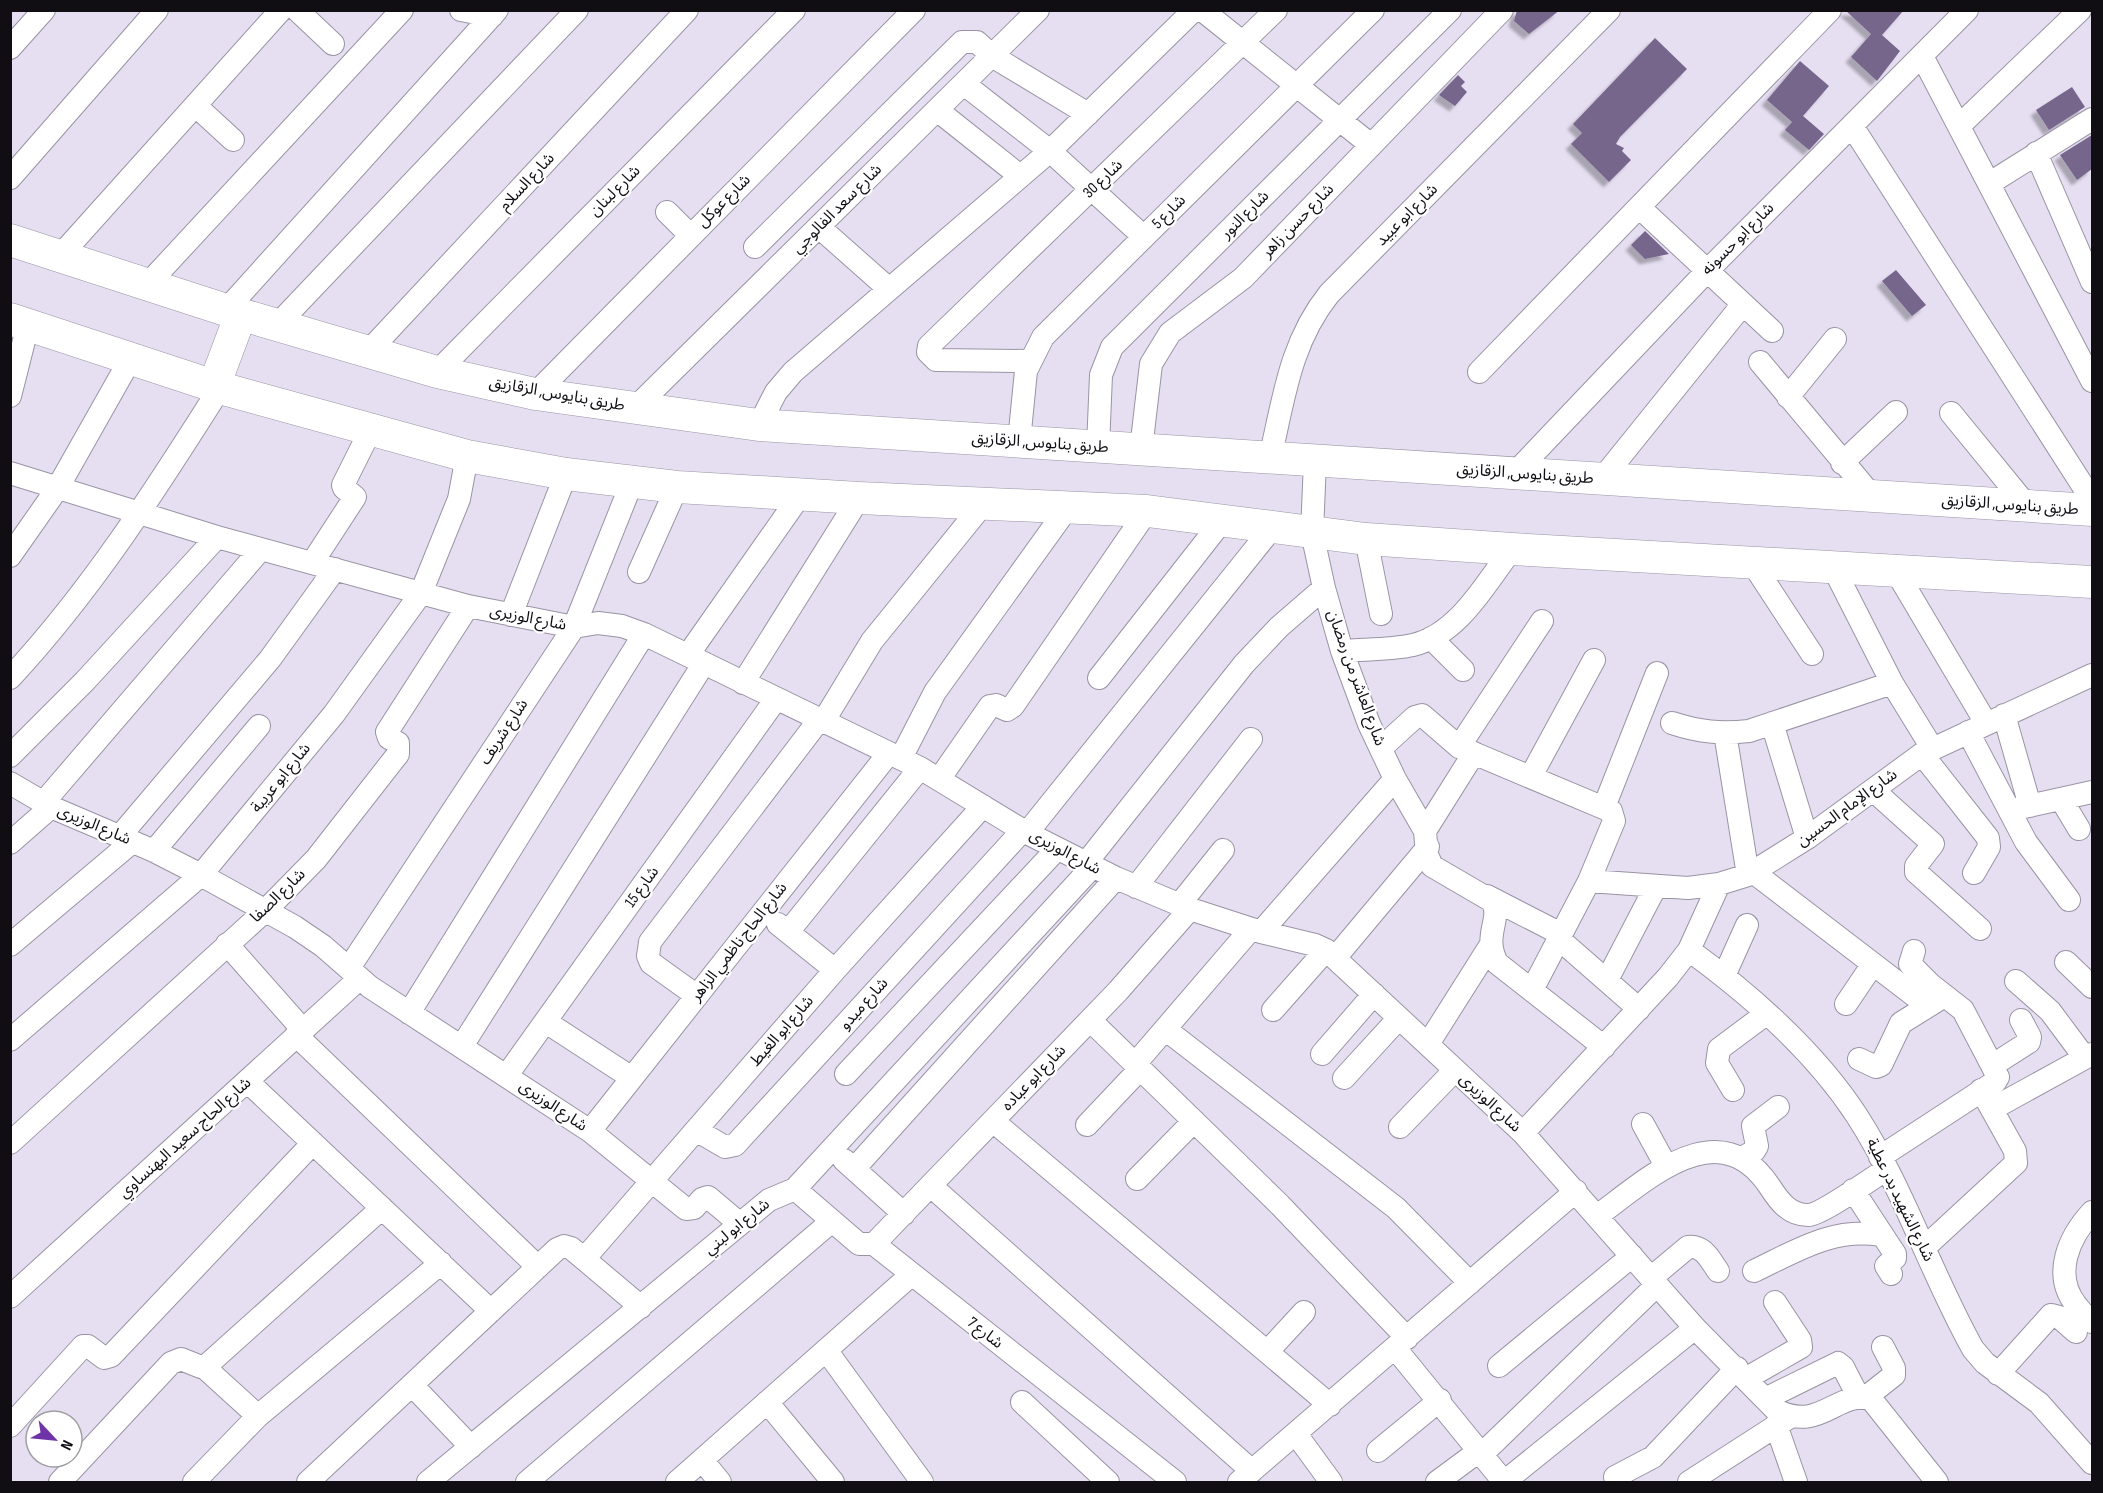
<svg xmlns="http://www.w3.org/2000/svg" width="2103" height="1493" font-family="'Sofia Sans Condensed','Noto Sans Arabic',sans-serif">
  <defs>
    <filter id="shadow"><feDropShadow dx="-5.5" dy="5.5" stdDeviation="1.5" flood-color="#0004"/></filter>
  </defs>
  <rect width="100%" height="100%" fill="#e6dff2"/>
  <path fill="#76668c" filter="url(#shadow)" d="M1517 10H1560L1529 34 1514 21Z
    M1845 10H1904L1882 35 1900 51 1877 81 1851 57 1871 34Z
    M1655 38 1687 69 1620 137 1616 144 1624 148 1622 151 1631 160 1609 182 1571 144 1582 133 1573 124Z
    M1800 61 1829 86 1803 116 1824 134 1809 150 1785 130 1792 122 1767 100Z
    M1458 75 1465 82 1461 86 1467 92 1455 106 1439 95Z
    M2072 87 2085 107 2049 130 2036 110Z
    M2092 135V169L2077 180 2060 155Z
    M1645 231 1669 254 1645 259 1631 245Z
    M1896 270 1926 305 1912 316 1882 281Z"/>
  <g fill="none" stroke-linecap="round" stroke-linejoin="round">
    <defs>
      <path id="street" d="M297 10 333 44
        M461 10 492 16
        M1202 10 1371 145
        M10 48 44 10
        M1922 56 2092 381
        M964 84 1050 151 1144 237
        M196 106 233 140
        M937 110 1020 176
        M1852 126 2092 500
        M1959 126 2080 10
        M2036 153 2092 282
        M10 178 157 10
        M1990 183 2092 119
        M1639 207 1772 331
        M667 212 690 235
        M819 227 889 289
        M755 247 962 42H977L992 56 1088 114
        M59 257 281 10
        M147 285 402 10
        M226 310 497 10
        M278 324 577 10
        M367 353 687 10
        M1029 361 936 360 928 352 929 346 1276 10
        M1760 362 1872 496
        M437 372 794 10
        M1479 372 1830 10
        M535 394 914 10
        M10 396 28 325
        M1788 397 1835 339
        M635 408 1038 10
        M1951 413 2027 506
        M759 425 776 392 793 372 1050 151 1194 10
        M1019 441 1026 371 1043 337 1373 10
        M1098 447 1101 375 1112 347 1450 10
        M1141 449 1151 364 1170 333 1243 278 1502 10
        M1270 458C1284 398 1290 343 1329 294L1609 10
        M1315 461 1312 533 1324 588 1342 651 1369 724 1395 779 1425 831 1427 855 1432 866 1492 901C1503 919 1482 934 1497 963L1604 1047
        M1842 463 1896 412
        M10 473 217 537 468 606 574 627 598 623 622 626 644 634 920 768 1027 833 1116 878 1190 909 1261 932 1315 945 1326 950 1523 1133 1695 1328 1776 1410C1820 1433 1837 1390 1871 1399L1937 1482
        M1515 473 1707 271 1967 10
        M1602 479 1743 304
        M1366 539 1381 614
        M10 556 57 489 131 358
        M312 563 355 497 344 488 343 485 371 429
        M1753 564 1812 654
        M1834 569 1892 683 1932 748
        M639 572 677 487
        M1897 573 1986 723
        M511 615 566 474
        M1431 638 1463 670
        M1342 651C1365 649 1390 650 1413 645 1459 634 1485 584 1512 549
        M688 655 801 494
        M10 678C92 590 156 489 220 388
        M1099 678 1222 521
        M743 683 859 498
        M2004 715 2030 806
        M823 722 872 641 984 503
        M1672 723C1699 732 1721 734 1749 731L1892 683
        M1772 723 1807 838
        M1968 732 2026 842 2069 900
        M1725 733 1748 875
        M1459 747 1542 621
        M1381 748 1415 717 1422 715 1459 747 1611 811 1614 821 1589 881 1532 990
        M1922 754 1988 838 1989 847 1974 873
        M10 756 85 681 217 537
        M901 758 935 692 1068 507
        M1531 776 1594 660
        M940 778 990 706 996 705 1007 710 1013 706 1147 511
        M10 783 51 807 154 851 201 875 295 927 323 946 370 987 590 1131 686 1209 694 1208 702 1199 708 1197 740 1224
        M1873 790 1933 844 1916 866V872L1980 929
        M2061 799 2079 829
        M43 803 261 549
        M1604 807 1657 673
        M2015 809 2092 792
        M1425 831 1474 753
        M1027 833 1272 528
        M120 836 270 659 335 569
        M10 843 51 807
        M154 851 259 726
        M1086 863 1244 664 1279 627 1324 588
        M1753 872 1928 1006
        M1589 881 1688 888 1719 884 1748 875 1807 838 1922 754 2092 675
        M1136 887 1251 739
        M1487 896 1561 934
        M1179 905 1223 850
        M778 924 835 970
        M788 932 920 768
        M1261 932 1395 779
        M1559 939 1639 1009
        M227 944 303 1030
        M10 945 132 842
        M1689 950C1752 996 1814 1050 1857 1116 1904 1189 1931 1274 1973 1349L1985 1363 2039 1403 2092 1463
        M1335 958 1428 847
        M2066 962 2092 987
        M349 968 574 627 632 482
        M1724 976 1747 925
        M1607 980 1656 886
        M2016 981 2050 1011 2085 1058
        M697 996 651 963 648 956 650 942 819 720
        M1846 1004 1873 964
        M1273 1010 1326 950
        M409 1013 644 634
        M1090 1020 1280 1205 1407 1338
        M546 1022 632 1078
        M1165 1029 1396 1208 1470 1283
        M296 1035 538 1267
        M10 1040 201 875 334 714 421 593 459 499 467 456
        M1428 1044 1490 946
        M462 1046 704 663
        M1322 1054 1374 994
        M1859 1059 1876 1067 1881 1065 1901 1023 1938 1000
        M1135 1064 1251 929
        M1993 1065 2029 1042 2030 1037 2021 1020
        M846 1074 1057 849
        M507 1075 776 699
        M1344 1078 1399 1018
        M247 1081 491 1311
        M1733 1090 1717 1063 1719 1049 1766 1014
        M1992 1109 2092 1054
        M993 1121 1330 1405
        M1643 1124 1666 1166
        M1087 1125 1140 1069
        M1400 1127 1455 1070
        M696 1130 725 1147 735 1145 1023 830
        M590 1131 889 753
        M1523 1133 1668 977 1689 950 1719 884
        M10 1143 266 910 316 859 398 754V743L389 738 387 732 468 606
        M1880 1157 1995 1082 1998 1077 1963 1010 1931 985 1910 964 1914 951
        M1742 1158 1754 1151 1757 1146 1753 1126 1778 1107
        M844 1160 904 1214
        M854 1169 1116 878
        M1137 1179 1194 1121
        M931 1186 1252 1471
        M795 1189 859 1244H874L1175 1482
        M1853 1190 1895 1254V1258L1886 1266 1891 1274
        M2092 1212C2069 1237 2052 1274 2076 1305 2081 1311 2086 1318 2092 1322
        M1597 1216C1648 1179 1719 1110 1770 1187 1779 1201 1789 1215 1808 1215 1821 1215 1872 1178 1887 1169
        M874 1244 1118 991 1190 909
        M1924 1248 2016 1163 2015 1151 1981 1090
        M584 1259 835 970 983 806
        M1754 1271C1796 1251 1833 1227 1881 1235
        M1651 1278 1688 1247C1704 1245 1710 1260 1718 1271
        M10 1297 359 979
        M1395 1348 1504 1482
        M826 1350 922 1482
        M1267 1352 1304 1312
        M1499 1366 1632 1256
        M204 1367 258 1416
        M1998 1374 2051 1315 2059 1317 2076 1332
        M1747 1378 1801 1347 1800 1340 1775 1302
        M412 1385 471 1447
        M1767 1398 1838 1363 1843 1367 1859 1398
        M1865 1398 1894 1375V1368L1883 1347
        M767 1402 833 1482
        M1022 1402 1108 1482
        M1776 1425 1796 1482
        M10 1426 83 1346H88L104 1358 111 1356 313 1143
        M1296 1434 1331 1482
        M1378 1451 1440 1400
        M1482 1454 1657 1285
        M702 1460 720 1482
        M1615 1477 1653 1457 1737 1368
        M60 1482 171 1363 181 1359 201 1367 206 1366 382 1208
        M194 1482 258 1416 441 1263
        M308 1482 557 1249 564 1246 571 1248 641 1307
        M428 1482 769 1200 795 1189 1092 867
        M527 1482 832 1221
        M677 1482 911 1275
        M1239 1482 1576 1191
        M1437 1482 1479 1451
        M1504 1482 1695 1328
        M1689 1482 1790 1417"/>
      <path id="secondary" d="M10 240 226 310 437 372 535 394 759 425 2092 510
        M10 319 220 388 467 456 566 474 677 487 859 498 1147 511 1366 539 1512 549 2092 582
        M214 386 241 314"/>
    </defs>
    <use href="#street" stroke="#9a93a4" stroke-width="24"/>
    <use href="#secondary" stroke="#9a93a4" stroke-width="33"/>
    <use href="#street" stroke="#fff" stroke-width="22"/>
    <use href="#secondary" stroke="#fff" stroke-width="32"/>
  </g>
  <g text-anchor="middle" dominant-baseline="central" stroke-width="4.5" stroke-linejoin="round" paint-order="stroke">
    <g font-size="16" fill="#100d13" stroke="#fff">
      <text transform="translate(1103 179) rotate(-44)">شارع 30</text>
      <text transform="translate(527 182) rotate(-47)">شارع السلام</text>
      <text transform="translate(615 191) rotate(-45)">شارع لبنان</text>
      <text transform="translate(724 201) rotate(-45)">شارع عوكل</text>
      <text transform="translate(837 209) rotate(-45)">شارع سعد الفالوجي</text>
      <text transform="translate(1169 212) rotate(-45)">شارع 5</text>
      <text transform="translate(1245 215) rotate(-45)">شارع النور</text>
      <text transform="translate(1407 215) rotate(-45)">شارع ابو عبيد</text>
      <text transform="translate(1298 221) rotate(-46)">شارع حسن زاهر</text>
      <text transform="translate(1738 239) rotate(-45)">شارع ابو حسونه</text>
      <text transform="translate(557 394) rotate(10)">طريق بنايوس, الزقازيق</text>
      <text transform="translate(1040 443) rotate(4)">طريق بنايوس, الزقازيق</text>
      <text transform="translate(1525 474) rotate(4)">طريق بنايوس, الزقازيق</text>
      <text transform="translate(2010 505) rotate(4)">طريق بنايوس, الزقازيق</text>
      <text transform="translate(528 618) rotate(11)">شارع الوزيرى</text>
      <text transform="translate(1356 678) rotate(70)">شارع العاشر من رمضان</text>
      <text transform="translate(504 732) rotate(-57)">شارع شريف</text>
      <text transform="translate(281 778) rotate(-51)">شارع ابو عريبة</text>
      <text transform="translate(1847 808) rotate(-36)">شارع الإمام الحسين</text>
      <text transform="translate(94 825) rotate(23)">شارع الوزيرى</text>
      <text transform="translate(1065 852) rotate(28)">شارع الوزيرى</text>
      <text transform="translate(642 887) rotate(-54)">شارع 15</text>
      <text transform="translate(278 896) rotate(-44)">شارع الصفا</text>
      <text transform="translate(739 942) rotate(-52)">شارع الحاج ناظمي الزاهر</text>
      <text transform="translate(864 1004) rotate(-48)">شارع ميدو</text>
      <text transform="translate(782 1031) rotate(-49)">شارع ابو الغيط</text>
      <text transform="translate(1034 1078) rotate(-46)">شارع ابو عباده</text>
      <text transform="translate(1490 1103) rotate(43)">شارع الوزيرى</text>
      <text transform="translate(553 1106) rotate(34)">شارع الوزيرى</text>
      <text transform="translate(185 1138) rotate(-42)">شارع الحاج سعيد البهنساوي</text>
      <text transform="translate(1900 1200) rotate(64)">شارع الشهيد بدر عطية</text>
      <text transform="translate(737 1227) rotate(-39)">شارع ابو لبني</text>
      <text transform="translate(985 1333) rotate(38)">شارع 7</text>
    </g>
  </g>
  <rect width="2103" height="1493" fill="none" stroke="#100d13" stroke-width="24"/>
  <g transform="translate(54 1439) rotate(116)"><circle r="28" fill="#ffffff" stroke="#9f9ea1" stroke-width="1.5"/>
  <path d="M0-4.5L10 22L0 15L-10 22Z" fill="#6f33a9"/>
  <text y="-9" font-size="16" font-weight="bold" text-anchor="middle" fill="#100d13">N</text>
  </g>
</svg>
